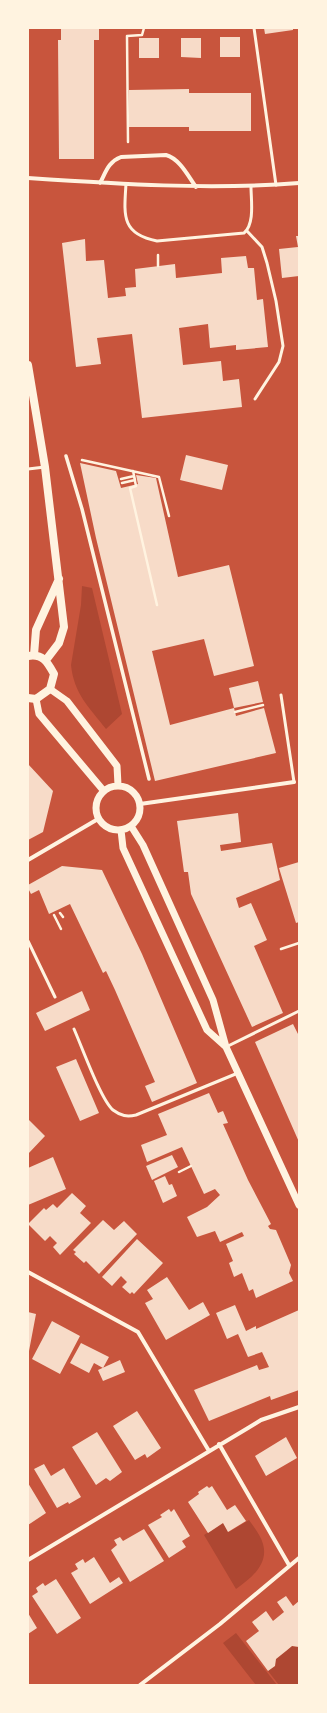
<svg xmlns="http://www.w3.org/2000/svg" width="327" height="1713" font-family="Roboto,sans-serif">
  <rect width="100%" height="100%" fill="#c8553d"/>
  <path fill="#ae4732" d="M82 586 92 588 122 714 106 729C89 707 74 694 71 665L81 605Z
    M249 1520C254 1527 261 1536 263 1544 269 1565 250 1579 236 1589L204 1535 223 1523 229 1532Z
    M236 1633 277 1685H256L252 1680 223 1643Z
    M292 1646 299 1647V1685H279L268 1671 276 1659Z"/>
  <path fill="#f7dbc8" d="M61 28H99V40H94V159H59L58 40H61Z
    M264 28H293V30L265 34Z
    M220 37H240V57H220Z
    M139 38H159V58H139Z
    M181 38H201V58L181 57Z
    M189 89V93H251V131H189V127H129V90Z
    M296 236H299V276L282 278 279 249 298 247Z
    M85 239 86 261 104 260 108 298 126 296 125 288 136 287 135 269 175 264 176 278 222 273 221 258 246 256 248 268H254L257 300 263 299 268 347 236 350V345L210 348 208 324 179 328 183 365 221 361 223 381 239 379 242 407 142 418 132 334 97 338 101 364 76 367 62 243Z
    M186 455 228 465 222 490 180 480Z
    M80 463 116 471 121 488 138 484 136 475 156 478 178 577 229 565 254 666 214 676 204 639 152 651 170 725 234 708 236 716 264 708 276 753 155 781 96 538Z
    M258 681 263 702 234 708 229 688Z
    M28 764 53 791 43 832 28 840Z
    M238 813 241 842 220 845 221 851 272 843 280 880 236 898 239 908 251 903 267 940 254 946 283 1013 252 1027 191 894 188 872H184L177 821Z
    M299 862V922L296 923 279 868Z
    M62 866 102 870 142 954 197 1083 152 1102 145 1086 155 1082 115 990 106 971 103 973 70 904 49 914 39 890 31 894 28 888V885Z
    M82 991 90 1010 45 1031 36 1013Z
    M293 1024 299 1036V1142L255 1042Z
    M76 1059 99 1113 80 1121 56 1067Z
    M209 1093 218 1113 223 1111 228 1123 223 1124 248 1180 271 1224 268 1226 270 1229 276 1230 291 1265 289 1273 293 1281 256 1298 253 1289 249 1291 242 1273 234 1277 229 1263 233 1261 226 1244 244 1236 242 1232 220 1242 215 1231 197 1237 187 1217 207 1207 220 1195 215 1189 204 1194 182 1147 147 1162 141 1145 167 1135 158 1114Z
    M28 1119 45 1136 28 1154Z
    M172 1155 178 1167 152 1180 146 1166Z
    M53 1157 66 1189 28 1205V1168Z
    M165 1176 169 1185 172 1184 177 1196 163 1203 154 1181Z
    M72 1193 86 1206 80 1213 91 1223 60 1255 53 1247 57 1243 50 1236 45 1241 28 1224 44 1208 46 1210 53 1204 57 1208Z
    M103 1220 114 1230 124 1221 137 1234 99 1274 86 1261 84 1263 74 1254 76 1252 73 1250Z
    M137 1239 163 1263 134 1294 132 1292 130 1294 122 1287 127 1282 121 1276 112 1286 102 1277Z
    M167 1277 189 1310 203 1302 210 1315 166 1340 145 1303 153 1299 147 1290Z
    M235 1305 246 1331 256 1326V1329L299 1310V1390L271 1400 270 1396 209 1421 194 1390 257 1365 259 1370 269 1367 262 1352 248 1357 238 1334 227 1339 216 1313Z
    M28 1312 36 1314 29 1351H28Z
    M52 1321 80 1336 60 1374 32 1359Z
    M81 1343 109 1357 103 1368 94 1363 89 1373 70 1363Z
    M120 1360 125 1372 103 1381 98 1370Z
    M137 1411 161 1448 147 1458 145 1454 135 1460 113 1426Z
    M97 1432 122 1472 110 1481 106 1478 96 1485 72 1447Z
    M286 1437 297 1458 266 1476 255 1456Z
    M44 1464 51 1476 64 1468 81 1497 69 1504 68 1502 57 1508 34 1469Z
    M28 1483 46 1513 28 1525Z
    M207 1486 209 1488 212 1486 227 1510 235 1505 246 1521 228 1532 223 1523 208 1533 188 1502 199 1494 198 1492Z
    M169 1509 171 1512 174 1509 190 1536 182 1541 186 1547 169 1558 148 1525 162 1517 160 1515Z
    M144 1529 164 1561 130 1582 111 1550 117 1545 114 1540 120 1537 123 1541Z
    M94 1557 110 1583 119 1577 123 1583 90 1604 71 1573 78 1569 75 1564 83 1559 85 1563Z
    M56 1579 81 1618 57 1634 32 1596 38 1592 36 1588 43 1583 45 1586Z
    M286 1596 293 1606 299 1601V1647L292 1646 286 1651 276 1659 275 1666 268 1671 246 1641 259 1631 252 1622 266 1611 273 1621 284 1612 277 1602Z
    M28 1613 37 1628 28 1634Z"/>
  <g fill="none" stroke-linecap="round" stroke-linejoin="round">
    <path stroke="#fff3e0" stroke-width="2.5" d="M128 142 127 36 142 35 144 28
      M158 255V266
      M82 460 159 477 169 516
      M121 479 134 476 136 486 130 488 157 605
      M122 483 135 480 133 471
      M235 712 263 705
      M60 913 63 917
      M54 915 61 929
      M281 949 299 943
      M179 1172 191 1166"/>
    <path stroke="#fff3e0" stroke-width="3" d="M254 28 276 185
      M126 184C124 215 121 234 157 241L244 233C255 224 251 200 251 187
      M247 231 262 247 267 263 276 301 283 346 279 362 255 399
      M28 469 45 467
      M281 695 294 782
      M28 941 55 997
      M74 1029C82 1047 101 1100 113 1110 121 1116 127 1117 136 1115L238 1073
      M226 1047 299 1011"/>
    <path stroke="#fff3e0" stroke-width="3.5" d="M66 456 82 509 149 779"/>
    <path stroke="#fff3e0" stroke-width="4" d="M28 178C118 184 209 190 299 183
      M100 183C106 172 108 162 121 157L166 155C180 159 188 176 196 187
      M140 804 294 782
      M28 860 98 819
      M28 1272 138 1332 209 1451
      M219 1444 289 1565
      M28 1560 248 1428 261 1420 299 1407
      M140 1685 220 1624 299 1558"/>
    <path stroke="#fff3e0" stroke-width="7" d="M50 689 67 701 117 766 118 785
      M36 699 39 714 103 790
      M96 808a22 22 0 1 1 44 0a22 22 0 1 1-44 0Z
      M131 826 143 845 213 1000 226 1047 299 1205
      M121 830 123 848 207 1030 226 1047"/>
    <path stroke="#fff3e0" stroke-width="8" d="M28 365 45 467 64 627 59 643 46 660
      M34 655 36 630 59 579
      M28 656C43 653 48 663 54 674L50 689 36 699 28 698"/>
  </g>
  <rect width="327" height="1713" fill="none" stroke="#fff3e0" stroke-width="58"/>
</svg>
